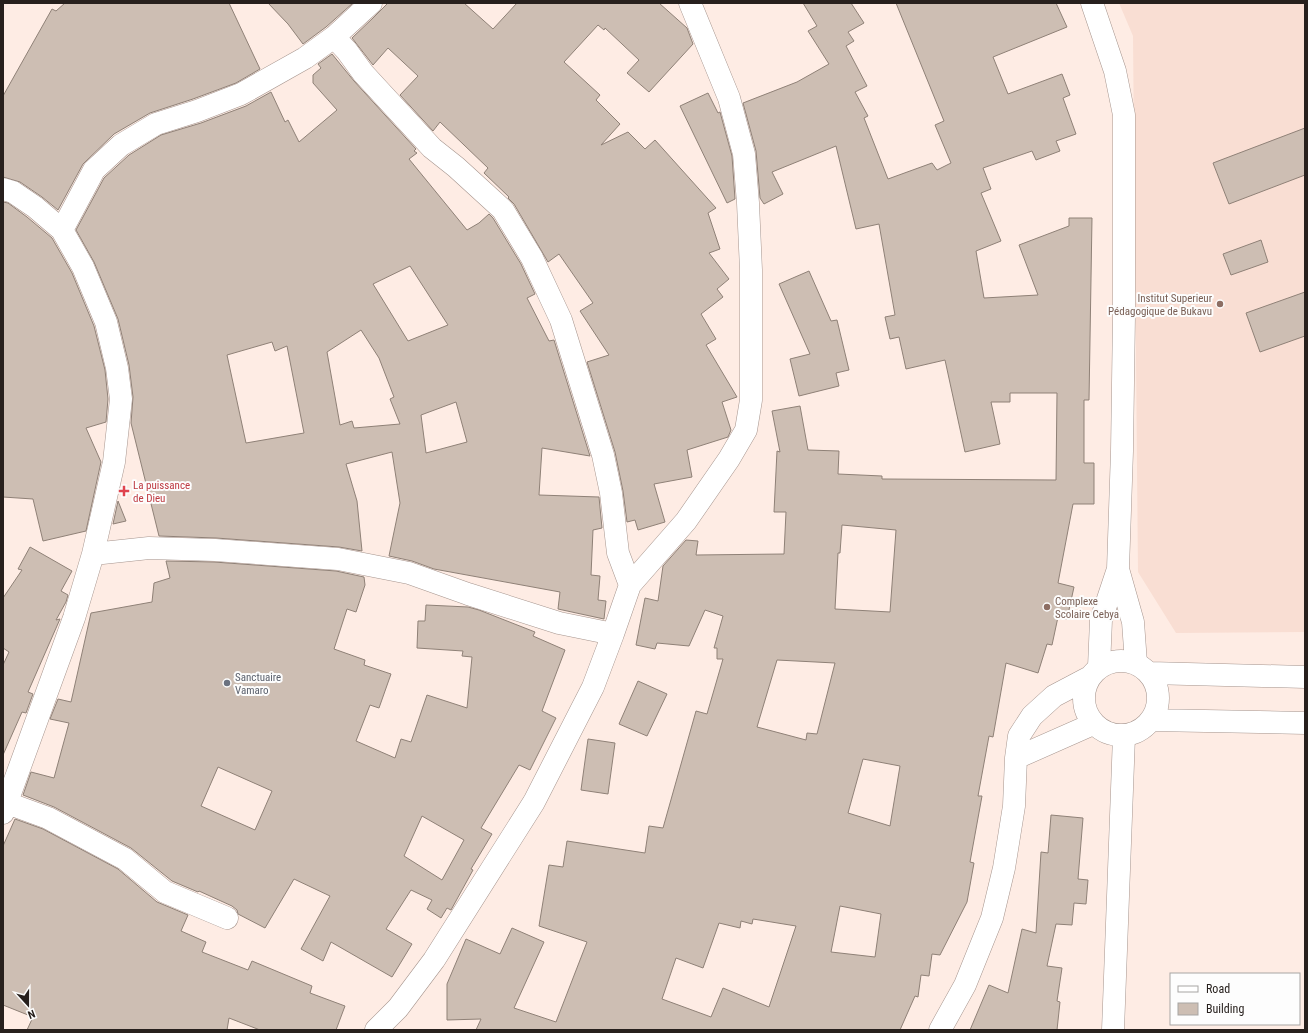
<svg xmlns="http://www.w3.org/2000/svg" width="1308" height="1033" font-family="'Roboto Condensed',sans-serif">
  <rect width="100%" height="100%" fill="#feece4"/>
  <path fill="#f9ded3" d="M1119 3H1305V632L1176 633 1138 572 1133 36Z"/>
  <path fill="#cdbeb3" stroke="#8f8177" fill-rule="evenodd" d="M65 3H229L260 69 236 83 193 99 150 113 114 134 83 164 58 210 42 197 20 182 3 177V96L52 9 56 11Z
    M268 3H353L326 27 303 44 288 24Z
    M388 3H464L493 29 517 3H659L687 28 693 44 649 92 627 73 639 60 605 28 604 30 598 25 564 62 600 95 596 100 620 124 601 145 628 132 645 149 655 140 716 208 708 213 720 249 709 253 729 279 717 289 723 297 701 314 716 339 706 345 737 397 722 402 731 430 728 437 687 450 692 477 654 484 665 522 638 530 635 520 627 522 623 491 615 452 587 362 609 355 580 311 593 303 559 254 548 262 514 204 508 198 509 197 484 173 488 168 440 122 433 131 400 95 418 76 388 48 373 65 352 38 373 18Z
    M803 3H851L864 23 848 32 854 41 846 46 867 86 855 92 868 116 864 118 888 179 932 163 937 170 951 163 935 125 944 121 896 3H1056L1067 27 993 57 1008 94 1062 74 1070 95 1063 98 1076 134 1056 141 1060 151 1036 160 1032 151 983 168 991 189 981 193 1001 241 976 251 984 298 1038 295 1019 245 1069 226V218H1092L1089 400H1084V463H1094V504H1073L1058 583 1074 587 1067 619 1058 617 1052 645 1047 644 1038 673 1006 663 993 737 989 736 978 796H982L970 862 974 863 967 902 940 955 932 954 929 976 921 975 918 997 915 996 900 1030H476L481 1019 447 1020V984L466 939 500 954 512 928 544 942 514 1008 556 1022 587 942 539 926 549 865 563 867 567 841 645 853 649 826 663 828 696 711 707 714 723 659H717V648H714L723 616 705 610 689 646 657 643 655 649 636 645 645 598 658 601 663 566 686 540 698 541 696 555 784 554 786 512H774L777 451 780 452 772 411 800 406 808 450 839 451 838 474 882 476V479L1056 480 1057 393H1010V402H991L1000 444 965 452 945 360 906 369 899 337 890 339 885 317 895 315 879 224 856 229 836 146 772 172 783 194 764 204 760 198 756 151 743 103 797 82 829 64 808 31 817 26ZM842 525 896 530 890 612 835 609 838 553H840ZM777 660 835 663 817 734 807 733 806 740 757 727ZM863 759 900 766 890 826 848 813ZM840 906 881 914 875 957 831 952ZM753 919 796 926 769 1007 723 988 711 1017 662 999 676 958 703 968 719 923 740 928 741 921 752 924Z
    M332 54 354 81 416 149 414 151 417 153 409 159 467 230 479 223 489 214 493 218 521 264 535 294 527 298 549 341 554 340 590 456 542 448 539 495 599 497 602 528 593 530 591 575 600 576 598 600 606 601 604 619 558 609 560 592 434 569 412 561 389 556 400 503 392 452 346 464 357 501 362 551 339 547 216 538 159 536 131 423 133 397 129 365 118 319 94 262 76 230 104 178 129 155 161 135 201 123 246 106 271 92 285 122 288 120 299 142 337 110 313 83V75L321 68 318 64ZM410 266 448 325 408 341 373 284ZM361 330 379 358 394 397 390 399 400 424 354 428 352 421 340 425 327 352ZM272 342 275 351 287 346 304 433 246 443 227 355ZM456 402 467 442 426 453 421 415Z
    M708 93 718 113 720 112 732 156 735 199 727 203 680 106Z
    M1305 128V175L1229 204 1213 163Z
    M3 202 8 203 27 217 52 238 72 273 94 326 105 370 108 399 106 422 86 428 101 462 86 531 43 541 33 499 3 497Z
    M1261 240 1268 262 1231 275 1223 254Z
    M809 271 831 321 837 320 849 370 836 373 839 386 799 396 790 359 810 354 779 284Z
    M1305 292V336L1260 352 1246 313Z
    M118 501 126 521 113 524Z
    M30 547 72 571 61 591 68 595 66 602 56 620 60 619 28 692 33 694 26 713 22 712 3 755V665L9 652 3 648V598L22 570 18 569Z
    M166 561 214 562 336 571 364 577 365 585 356 612 347 609 334 649 365 660 364 665 391 674 379 708 370 705 356 741 395 758 401 739 411 742 427 695 467 708 472 657 462 656 463 651 417 648 418 621H425L426 605 468 607 479 610 535 632 533 636 565 650 542 711 556 718 530 770 519 765 481 828 492 834 471 869 473 870 451 910 447 908 441 918 427 909 432 900 411 890 386 929 412 944 392 977 331 942 323 961 301 949 330 896 294 879 265 928 238 914 237 910 232 906 199 891 198 892 172 881 131 848 54 807 23 795 31 772 54 778 69 723 50 719 58 699 71 702 91 613 152 602 154 583 170 578ZM218 767 272 791 255 830 201 806ZM422 816 464 840 442 880 404 856Z
    M638 681 667 694 647 736 619 724Z
    M588 739 615 743 608 794 581 790Z
    M1051 815 1083 818 1078 879 1088 880 1086 904 1074 903 1072 925 1056 924 1047 966 1062 968 1057 1001 1060 1002 1057 1030H970L989 985 1008 993 1022 929 1036 933 1041 852 1048 853Z
    M15 819 43 829 118 869 157 902 188 915 181 931 206 942 202 952 248 970 252 961 312 986 310 993 345 1006 336 1030H260L229 1018 227 1030H27L33 1017 3 1005V846Z"/>
  <g fill="none" stroke-linecap="round" stroke-linejoin="round">
    <defs>
      <path id="street" d="M1092 3 1115 71 1124 115V315L1122 451 1118 569 1101 620 1099 667
        M334 37 347 51 363 73 432 148 456 167 503 210 532 258 561 320 603 455 611 493 618 553 630 585
        M3 189 13 192 35 207 62 230 83 267 106 322 117 368 121 399 114 462 93 554 74 618 3 813
        M62 230 94 170 121 145 156 124 197 111 241 94 305 58 334 37 371 3
        M93 554 149 548 215 550 338 559 409 573 468 594 559 623 613 634
        M1118 569 1133 622 1136 663
        M7 803 48 818 125 859 165 892 227 918
        M376 1030 398 1008 434 960 534 802 593 687 613 634 630 585 686 521 729 459 746 430 751 400V270L748 203 744 154 729 98 690 3
        M1113 1030 1124 736"/>
      <path id="secondary" d="M1084 698a37 37 0 1 1 74 0a37 37 0 1 1-74 0Z
        M1150 673 1305 677
        M1152 720 1305 723
        M1016 758 1093 724
        M940 1030 965 985 992 918 1004 868 1014 806 1016 758 1019 736 1032 716 1054 696 1090 677"/>
    </defs>
    <use href="#street" stroke="#a6958e" stroke-width="23"/>
    <use href="#secondary" stroke="#a6958e" stroke-width="23"/>
    <use href="#street" stroke="#fff" stroke-width="22"/>
    <use href="#secondary" stroke="#fff" stroke-width="22"/>
  </g>
  <g fill="#8d6e63" stroke="#fdfdfd" stroke-width="1.5">
    <circle cx="1220" cy="304" r="4"/>
    <circle cx="1047" cy="607" r="4"/>
  </g>
  <path fill="#e0444e" stroke="#fdfdfd" stroke-width="1.5" d="M122 485h4v4h4v4h-4v4h-4v-4h-4v-4h4z"/>
  <circle fill="#6b7280" stroke="#fdfdfd" stroke-width="1.5" cx="227" cy="683" r="4"/>
  <g text-anchor="middle" dominant-baseline="central" stroke-width="4" stroke-linejoin="round" paint-order="stroke">
    <g font-size="11" fill="#785e54" stroke="#fdfdfd" text-anchor="end">
      <text x="1212" y="298">Institut Superieur<tspan x="1212" dy="13">Pédagogique de Bukavu</tspan></text>
      <text x="1055" y="601" text-anchor="start">Complexe<tspan x="1055" dy="13">Scolaire Cebya</tspan></text>
    </g>
    <g font-size="11" fill="#be3a42" stroke="#fdfdfd" text-anchor="start">
      <text x="133" y="485">La puissance<tspan x="133" dy="13">de Dieu</tspan></text>
    </g>
    <g font-size="11" fill="#5b616d" stroke="#fdfdfd" text-anchor="start">
      <text x="235" y="677">Sanctuaire<tspan x="235" dy="13">Vamaro</tspan></text>
    </g>
  </g>
  <rect width="1308" height="1033" fill="none" stroke="#27201d" stroke-width="8"/>
  <rect x="1170" y="973" width="130" height="52" fill="#fdfdfd" stroke="#a7a5a3"/>
  <rect x="1178" y="986" width="20" height="6" fill="#ffffff" stroke="#a7a5a3"/>
  <text x="1206" y="993" font-size="12" fill="#27201d">Road</text>
  <rect x="1178" y="1003" width="20" height="12" fill="#cdbeb3" stroke="#a7a5a3"/>
  <text x="1206" y="1013" font-size="12" fill="#27201d">Building</text>
  <g transform="translate(28 1005) rotate(159)" stroke="#fdfdfd" stroke-width="3" paint-order="stroke">
  <path d="M0-3L7 15L0 10L-7 15Z" fill="#27201d"/>
  <text y="-6" font-size="11" font-weight="bold" text-anchor="middle" fill="#27201d">N</text>
  </g>
</svg>
